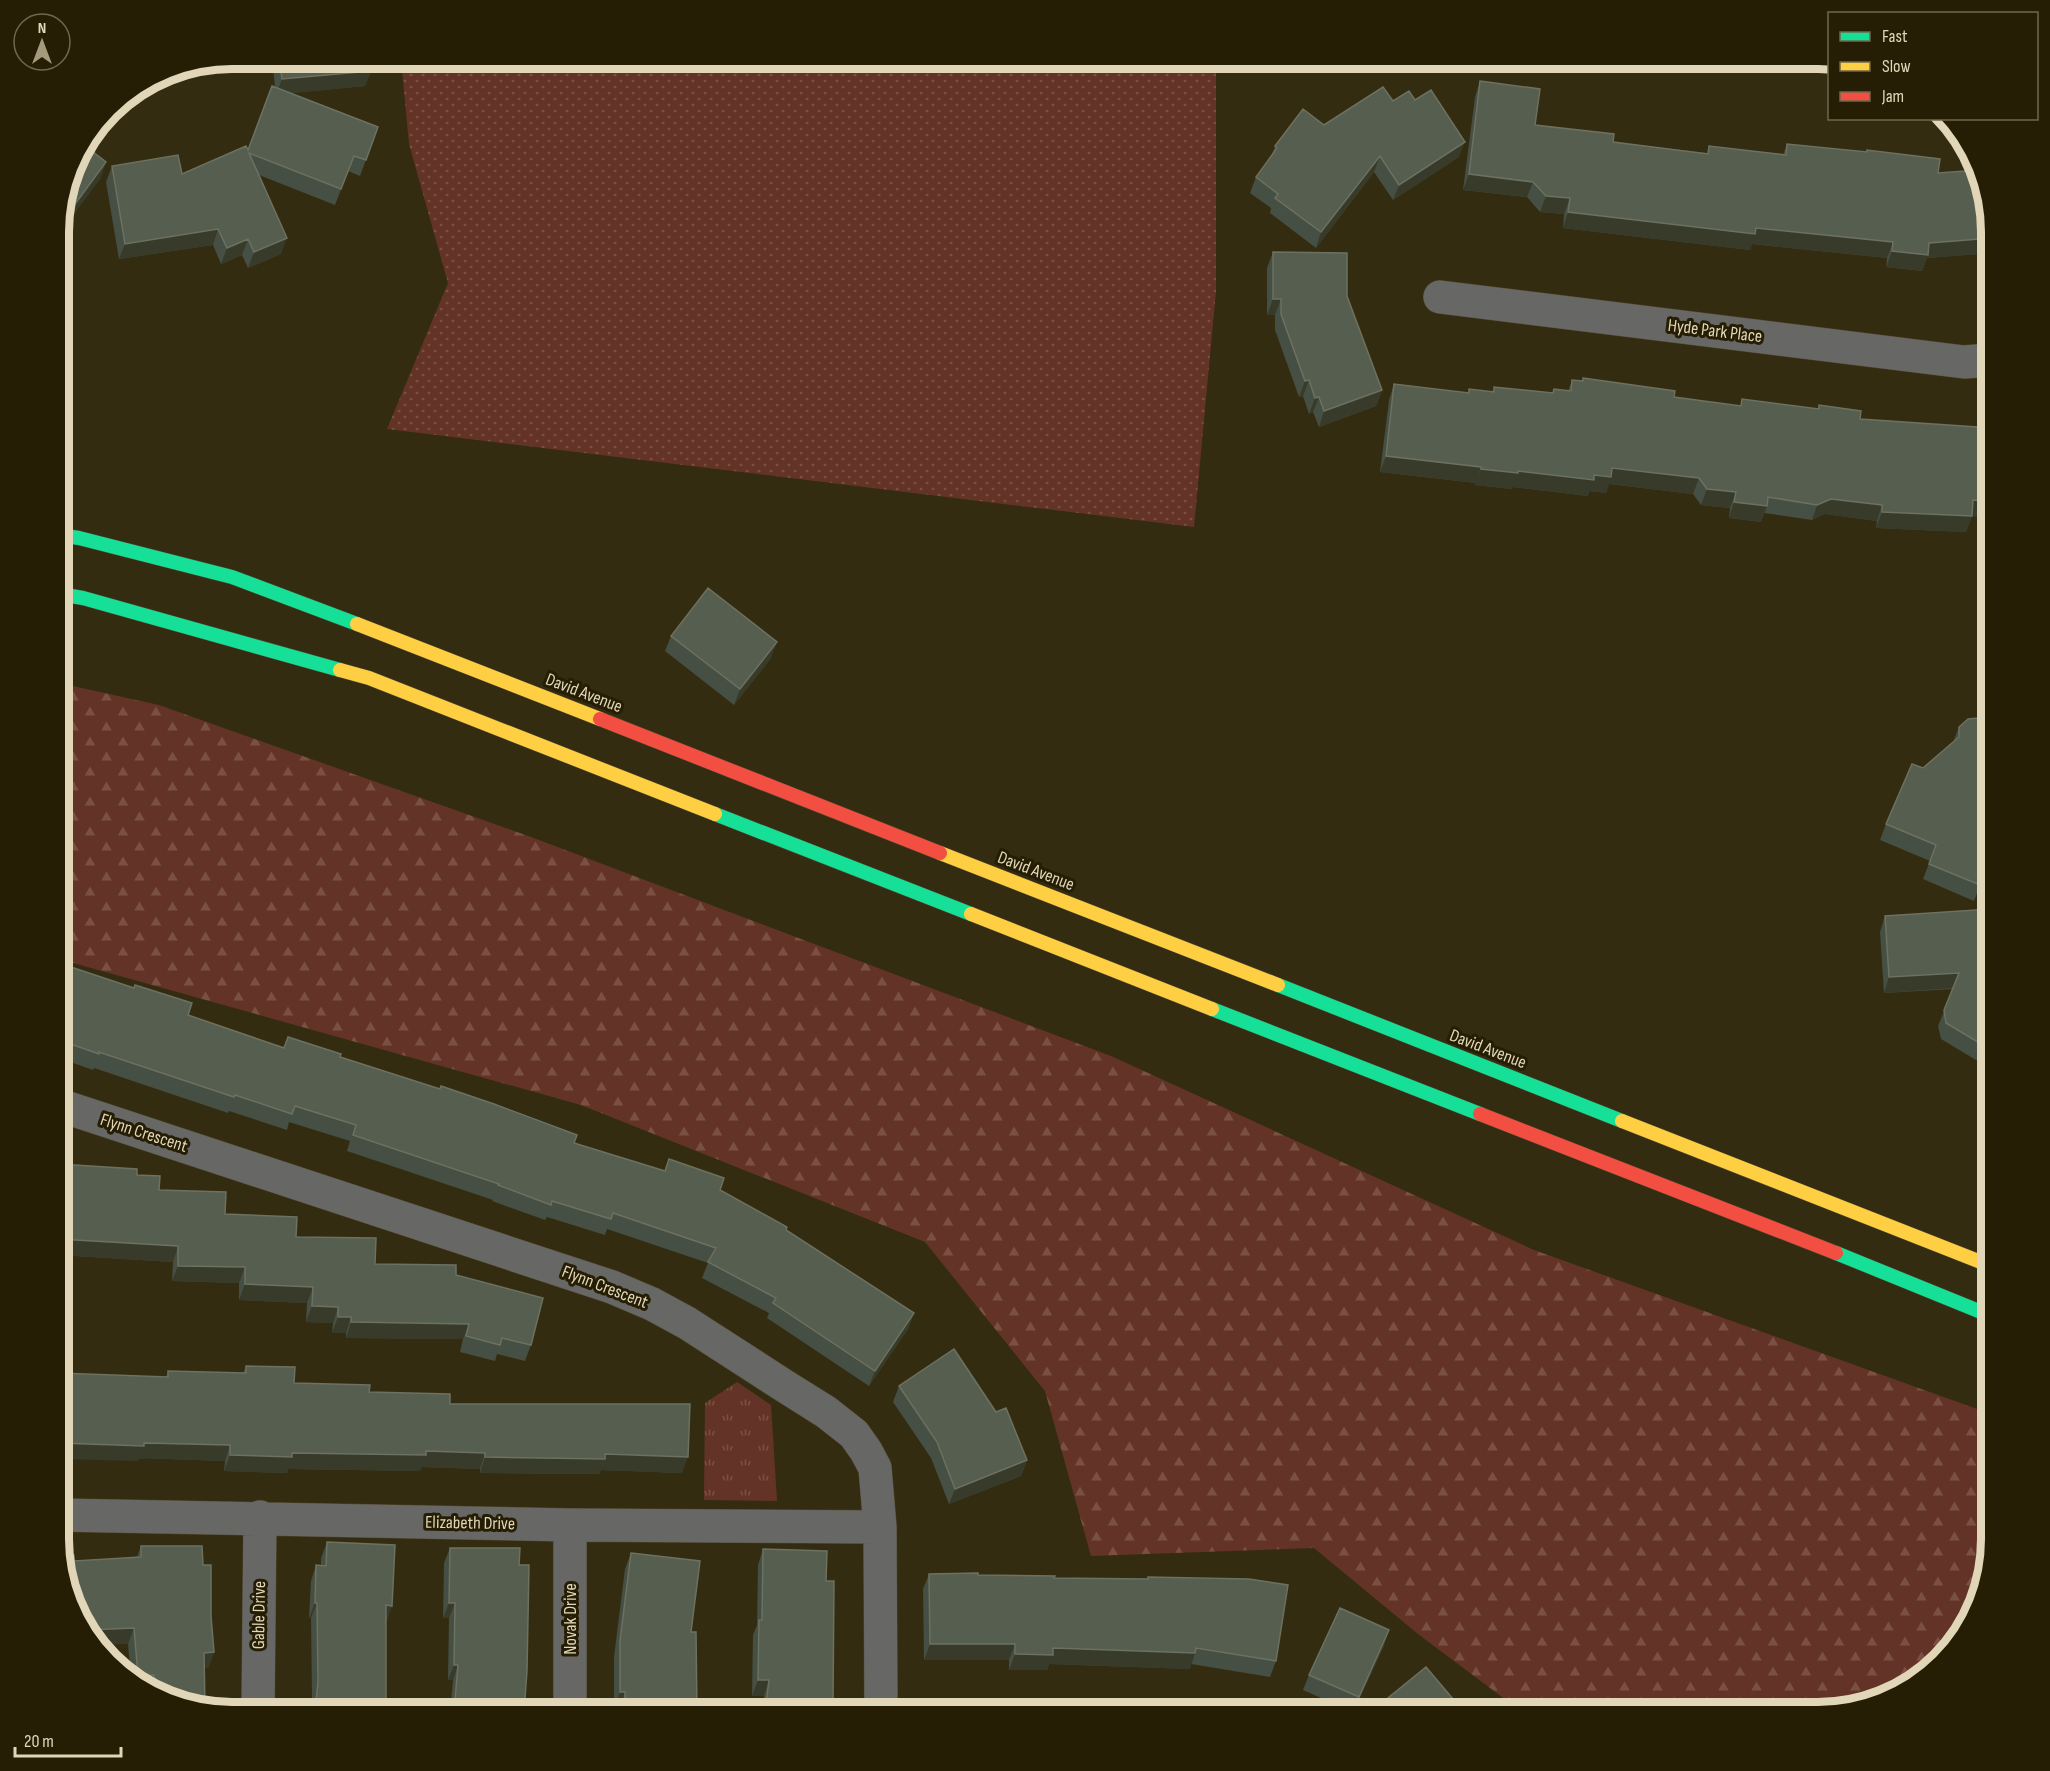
<svg xmlns="http://www.w3.org/2000/svg" width="2050" height="1771" font-family="'Sofia Sans Condensed',sans-serif">
  <defs>
    <pattern id="grass-dots" width="8" height="8" patternUnits="userSpaceOnUse" patternTransform="scale(1.5)"><rect width="8" height="8" fill="#643327"/><path d="M2 2h.1M6 6h.1" fill="none" stroke="#7a5044" stroke-width="1.8" stroke-linecap="round"/></pattern>
    <pattern id="forest-firs" width="22" height="20" patternUnits="userSpaceOnUse" patternTransform="scale(1.5)"><rect width="22" height="20" fill="#643327"/><path d="M5 1l3.5 6h-7zM16 11l3.5 6h-7z" fill="#7a5044"/></pattern>
    <pattern id="park-tufts" width="24" height="20" patternUnits="userSpaceOnUse" patternTransform="scale(1.5)"><rect width="24" height="20" fill="#643327"/><path d="M3 7l-1-3M5 7V3M7 7l1-3M15 17l-1-3M17 17v-4M19 17l1-3" fill="none" stroke="#7a5044"/></pattern>
  </defs>
  <rect width="100%" height="100%" fill="#342c10"/>
  <path fill="url(#grass-dots)" d="M401 59H1216V291L1194 527 387 429 448 283 409 144Z"/>
  <path fill="url(#forest-firs)" d="M59 683 159 705 531 837 1111 1056 1534 1250 1991 1414V1539L1978 1605 1948 1654 1885 1699 1818 1712H1522L1418 1634 1314 1548 1091 1556 1045 1391 925 1242 581 1105 59 959Z"/>
  <path fill="url(#park-tufts)" d="M737 1382 771 1405 777 1501 704 1500 705 1403Z"/>
  <g fill="none" stroke-linecap="round" stroke-linejoin="round">
    <defs>
      <path id="street" d="M1440 297 1964 362 1991 360
        M59 1105 612 1287 652 1304 687 1323 783 1385 826 1412 854 1434 866 1451 875 1468 880 1527 881 1712
        M59 1515 570 1525 880 1527
        M258 1712 260 1517
        M570 1712V1525"/>
      <path id="fast" d="M59 535 79 538 232 577 357 624
        M59 594 83 598 340 670
        M715 814 971 914
        M1278 985 1622 1121
        M1212 1009 1480 1114
        M1836 1253 1991 1316"/>
      <path id="slow" d="M357 624 600 719
        M340 670 369 678 715 814
        M940 853 1278 985
        M971 914 1212 1009
        M1622 1121 1991 1266"/>
      <path id="jam" d="M600 719 940 853
        M1480 1114 1836 1253"/>
    </defs>
    <use href="#street" stroke="#514931" stroke-width="34"/>
    <use href="#fast" stroke="#514931" stroke-width="15"/>
    <use href="#slow" stroke="#514931" stroke-width="15"/>
    <use href="#jam" stroke="#514931" stroke-width="15"/>
    <use href="#street" stroke="#676765" stroke-width="33"/>
    <use href="#fast" stroke="#16e098" stroke-width="14"/>
    <use href="#slow" stroke="#ffcf43" stroke-width="14"/>
    <use href="#jam" stroke="#f24e42" stroke-width="14"/>
  </g>
  <path fill="#464f43" d="M272 58H370L371 71 365 86 291 93 378 127 360 176 348 171 335 205 259 175 281 254 248 268 242 255 221 264 213 245 119 259 106 182 112 166 182 174 248 150 275 87Z
    M1480 81 1535 125 1613 142 1707 153 1709 146 1783 155 1787 144 1866 152 1867 150 1938 173 1992 232V253L1927 258 1922 271 1886 267 1887 258 1752 244 1750 250 1563 228 1564 214 1540 212 1527 197 1463 190 1475 97Z
    M1415 100 1459 157 1393 200 1374 172 1316 248 1270 213 1271 208 1250 193 1256 177 1271 157 1275 146 1324 125 1393 101Z
    M1273 252 1347 296 1382 390 1376 406 1319 427 1313 412 1309 414 1303 396 1299 397 1275 330V315H1267V268Z
    M1583 378 1674 397 1740 406 1742 399 1818 409 1819 405 1860 419 1972 516 1966 532 1876 528 1877 521 1825 514 1812 520 1764 513 1761 522 1729 518 1730 508 1701 505 1693 494 1609 484 1606 493 1589 491 1588 496 1513 487 1512 489 1475 485 1476 483 1380 472 1389 400 1394 384 1468 393 1469 389 1492 392 1494 387 1553 393 1554 389 1568 391 1572 380 1582 381Z
    M671 636 771 658 734 705 665 651Z
    M1959 727 1991 858 1974 901 1923 879 1930 861 1880 840 1886 824 1923 768 1953 742Z
    M1991 909V1069L1941 1039 1938 1026 1953 989 1884 993 1880 932 1885 916Z
    M59 963 188 1015 284 1047 340 1057 574 1143 720 1190 786 1230 914 1313 908 1329 869 1386 767 1318 769 1313 702 1278 708 1263 607 1229 605 1235 547 1217 545 1220 492 1201 493 1200 347 1151 350 1141 289 1122 287 1130 229 1111 228 1113 94 1068 93 1070 59 1058Z
    M59 1164 137 1175 159 1190 225 1214 375 1264 456 1275 531 1345 525 1361 497 1354 495 1361 460 1352 463 1339 346 1338V1333H332L333 1323 306 1322 307 1303 239 1300V1283L172 1281 173 1262 59 1255Z
    M246 1366 294 1383 369 1392 450 1404 682 1473 601 1470 599 1474 480 1473V1469L422 1467 420 1471 288 1469 287 1473 224 1471 225 1461 139 1458 138 1461 168 1371 243 1373Z
    M899 1386 1027 1460 1021 1476 949 1504 931 1458 893 1402Z
    M327 1542 392 1606 386 1621V1712H311L312 1697 311 1618H309L311 1581 316 1565 321 1566V1558Z
    M141 1546 203 1565 211 1616 214 1652 208 1668H204L166 1699 131 1678 128 1644 74 1561 137 1557Z
    M450 1548 519 1565 524 1712H450L453 1680H448L449 1618H443L444 1563Z
    M763 1549 826 1581 833 1702 834 1712H762L764 1696H752L753 1635 757 1625 758 1565Z
    M631 1553 691 1632 697 1712H619L620 1708H614V1657L625 1569Z
    M929 1574 978 1575 1054 1578 1147 1579 1148 1577 1276 1661 1270 1677 1191 1664 1190 1669 1049 1664 1047 1670H1009V1660H924L923 1589Z
    M1384 1646 1353 1712 1303 1690 1309 1675Z"/>
  <path fill="#383b29" d="M1808 58H1818L1830 61V71L1805 68Z
    M371 71 365 86 276 95 282 79Z
    M1465 142 1459 157 1393 200 1399 185Z
    M1380 156 1374 172 1316 248 1321 232Z
    M106 162 101 178 59 234V226Z
    M1469 174 1533 182 1527 197 1463 190Z
    M1546 196 1570 198 1564 214 1540 212Z
    M1568 212 1756 228 1893 242 1887 258 1752 244 1750 250 1563 228Z
    M218 229 213 245 119 259 125 244Z
    M287 238 281 254 248 268 254 252Z
    M1992 238V253L1927 258 1922 271 1886 267 1892 251 1929 243Z
    M248 239 242 255 221 264 227 248Z
    M1273 299H1281L1275 315H1267Z
    M1309 380 1303 396 1299 397 1305 381Z
    M1382 390 1376 406 1319 427 1324 411Z
    M1319 397 1313 412 1309 414 1315 398Z
    M1386 456 1481 467 1476 483 1380 472Z
    M1612 468 1699 478 1693 494 1609 484 1606 493 1589 491 1588 496 1513 487 1512 489 1475 485 1481 469 1594 475Z
    M1707 489 1736 492 1730 508 1701 505Z
    M1831 499 1882 505 1877 521 1825 514 1812 520 1817 505Z
    M1973 500 1992 501V518L1967 516Z
    M1734 502 1767 506 1761 522 1729 518Z
    M1882 512 1972 516 1966 532 1876 528Z
    M777 642 771 658 734 705 740 689Z
    M1991 856V858L1974 901 1980 885Z
    M1959 973 1953 988 1884 993 1889 977Z
    M59 1239 178 1246 173 1262 59 1255Z
    M178 1266 245 1267 239 1283 172 1281Z
    M245 1284 313 1287 307 1303 239 1300Z
    M312 1306 338 1307 333 1323 306 1322Z
    M914 1313 908 1329 869 1386 875 1371Z
    M338 1317H351L346 1333H332Z
    M351 1322 469 1324 463 1339 346 1338Z
    M59 1443H144L230 1445 225 1461 139 1458 138 1461 59 1459Z
    M426 1451 485 1453 480 1469 422 1467 420 1471 288 1469 287 1473 224 1471 230 1455 292 1453Z
    M605 1454 688 1457 682 1473 601 1470 599 1474 480 1473 485 1457Z
    M1027 1460 1021 1476 949 1504 955 1489Z
    M315 1603H317L311 1618H309Z
    M449 1603H455L449 1618H443Z
    M386 1605 392 1606 387 1621H380Z
    M134 1628 128 1644 99 1645 88 1630Z
    M1389 1630 1384 1646 1353 1712 1359 1697Z
    M930 1644H1015L1009 1660H924Z
    M1053 1648 1195 1653 1190 1669 1049 1664 1047 1670H1009L1015 1654Z
    M214 1652 208 1668 198 1669 204 1653Z
    M454 1665H458L453 1680H448Z
    M154 1675 149 1689 136 1681 138 1676Z
    M758 1680H769L764 1696H752Z
    M620 1692H625L620 1708H614Z"/>
  <path fill="#565e4f" stroke="#6c7160" stroke-width="1.5" d="M279 58H370L371 71 282 79Z
    M1480 81 1540 89 1535 125 1614 134 1613 142 1708 154 1709 146 1786 155 1787 144 1867 152V150L1940 159 1938 173 1979 170 1992 232V238L1929 243 1928 255 1892 251 1893 242 1756 228 1755 234 1568 212 1570 198 1546 196 1533 182 1469 174Z
    M272 86 378 127 366 160 354 156 341 189 249 153 287 238 254 252 248 239 227 248 218 229 125 244 112 166 178 155 182 174 246 146 248 150Z
    M1383 87 1393 101 1409 91 1415 100 1431 90 1465 142 1399 185 1380 156 1321 232 1275 198 1278 194 1256 177 1277 148 1275 146 1303 109 1324 125Z
    M84 145 106 162 59 226V221L77 155Z
    M1273 252 1347 253V296L1382 390 1324 411 1319 397 1315 398 1309 380 1305 381 1281 314V299H1273Z
    M1583 378 1675 391 1674 397 1741 406 1742 399 1819 409V405L1861 411 1860 419 1992 428V501L1973 500 1972 516 1882 512V505L1831 499 1817 505 1768 497 1767 506 1734 502 1736 492 1707 489 1699 478 1612 468 1611 477 1594 475V480L1518 471V473L1481 469V467L1386 456 1394 384 1469 393V389L1494 392V387L1553 393 1554 389 1571 391 1572 380 1583 381Z
    M708 588 777 642 740 689 671 636Z
    M1992 707 1991 856 1980 885 1929 864 1936 845 1886 824 1912 764 1923 768 1959 737V727L1968 719 1979 718Z
    M1991 909V1050L1946 1023 1944 1010 1959 973 1889 977 1885 916Z
    M59 963 134 988 135 985 192 1003 188 1015 284 1048 288 1037 341 1054 340 1057 440 1089 441 1086 494 1104 577 1135 574 1143 665 1171 669 1159 724 1178 720 1190 787 1227 786 1230 914 1313 875 1371 773 1303 776 1298 708 1262 716 1248 613 1213 611 1219 552 1201 551 1205 498 1185 499 1184 353 1135 356 1125 295 1106 292 1114 235 1095 234 1097 99 1052V1054L59 1040Z
    M59 1164 137 1169V1175L160 1176 159 1190 226 1192 225 1214 297 1217 296 1237 376 1238 375 1264 456 1265V1275L543 1298 531 1345 502 1338 500 1345 466 1336 469 1324 351 1322V1317H338V1307L312 1306 313 1287 245 1284V1267L178 1266V1246L59 1239Z
    M954 1349 996 1412 1006 1408 1027 1460 955 1489 937 1442 899 1386Z
    M246 1366 295 1367 294 1383 370 1385 369 1392 450 1394V1404H690L688 1457 605 1454V1459L485 1457V1453L426 1451V1455L292 1453V1457L230 1455V1445L144 1443V1446L59 1443V1373L168 1377V1371L246 1373Z
    M327 1542 395 1545 392 1606 386 1605V1712H315L318 1682 317 1603H315L316 1565 326 1566Z
    M141 1546H202L203 1565H211V1616L214 1652 204 1653 205 1707 166 1699 154 1692V1675L138 1676 134 1628 88 1630 76 1615 60 1556 74 1555V1561L141 1557Z
    M450 1548H520L519 1565H529L527 1671 524 1712H454L458 1665H454L455 1603H449Z
    M763 1549 827 1551 826 1581H834L833 1702H836L834 1712H765L769 1680H758L759 1620H762Z
    M631 1553 700 1561 691 1632H696L697 1712H625V1692H620V1641Z
    M978 1573V1575L1055 1576 1054 1578 1148 1579V1577L1249 1579 1288 1585 1276 1661 1196 1648 1195 1653 1053 1648V1655L1015 1654V1644H930L929 1574Z
    M1340 1608 1389 1630 1359 1697 1309 1675Z
    M1426 1667 1458 1705 1454 1708 1457 1713H1373L1372 1711Z"/>
  <g text-anchor="middle" dominant-baseline="central" stroke-width="6" stroke-linejoin="round" paint-order="stroke">
    <g font-size="18" fill="#e1d7b8" stroke="#251d04">
      <text transform="translate(1715 331) rotate(7)">Hyde Park Place</text>
      <text transform="translate(584 693) rotate(21)">David Avenue</text>
      <text transform="translate(1036 871) rotate(21)">David Avenue</text>
      <text transform="translate(1488 1049) rotate(21)">David Avenue</text>
      <text transform="translate(144 1133) rotate(18)">Flynn Crescent</text>
      <text transform="translate(605 1287) rotate(21)">Flynn Crescent</text>
      <text transform="translate(470 1523) rotate(1)">Elizabeth Drive</text>
      <text transform="translate(259 1615) rotate(-89)">Gable Drive</text>
      <text transform="translate(570 1619) rotate(-90)">Novak Drive</text>
    </g>
  </g>
  <path d="M0 0H2050V1771H0ZM232 69H1818A163 163 0 0 1 1981 232V1539A163 163 0 0 1 1818 1702H232A163 163 0 0 1 69 1539V232A163 163 0 0 1 232 69Z" fill="#251d04" fill-rule="evenodd"/>
  <path fill="none" stroke="#e1d7b8" stroke-width="8" d="M232 69H1818A163 163 0 0 1 1981 232V1539A163 163 0 0 1 1818 1702H232A163 163 0 0 1 69 1539V232A163 163 0 0 1 232 69Z"/>
  <rect x="1828" y="12" width="210" height="108" fill="#251d04" stroke="#70674c" stroke-width="1.5"/>
  <rect x="1840" y="32" width="30" height="9" fill="#16e098" stroke="#70674c" stroke-width="1.5"/>
  <text x="1882" y="42" font-size="18" fill="#e1d7b8">Fast</text>
  <rect x="1840" y="62" width="30" height="9" fill="#ffcf43" stroke="#70674c" stroke-width="1.5"/>
  <text x="1882" y="72" font-size="18" fill="#e1d7b8">Slow</text>
  <rect x="1840" y="92" width="30" height="9" fill="#f24e42" stroke="#70674c" stroke-width="1.5"/>
  <text x="1882" y="102" font-size="18" fill="#e1d7b8">Jam</text>
  <g transform="translate(42 42)"><circle r="28" fill="#251d04" stroke="#70674c" stroke-width="1.5"/>
  <path d="M0-4.5L10 22L0 15L-10 22Z" fill="#a49b7d"/>
  <text y="-9" font-size="16" font-weight="bold" text-anchor="middle" fill="#e1d7b8">N</text>
  </g>
  <path d="M15 1747v9h106v-9" fill="none" stroke="#e1d7b8" stroke-width="3"/>
  <text x="24" y="1747" font-size="18" fill="#e1d7b8" stroke="#251d04" stroke-width="4.5" paint-order="stroke">20 m</text>
</svg>
